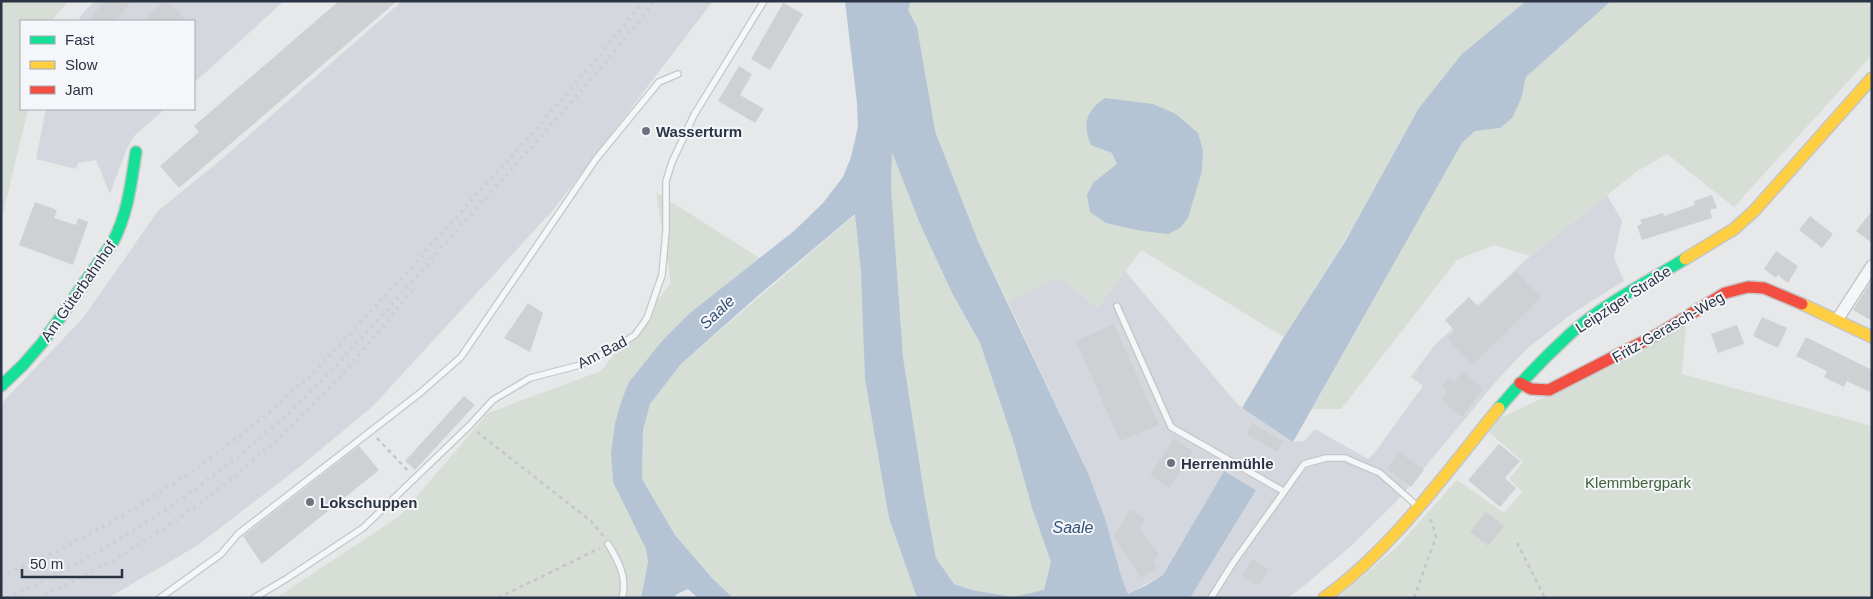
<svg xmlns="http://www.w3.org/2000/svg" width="1873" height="599" font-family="Helvetica,sans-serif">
  <rect width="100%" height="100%" fill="#e6e8ea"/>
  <path fill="#d4d7dd" d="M95 1H284L194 83V21H78L82 14Z
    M402 1H713L554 209 373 406 302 465 198 545 108 598H1V404L83 318 158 211 223 158Z
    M46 109H165L134 136 126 151 110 194 96 160 78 163 76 169 36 159Z
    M1607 195 1622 221 1614 258 1624 281 1573 313 1529 347 1499 378 1396 502 1351 546 1305 585 1288 598H1190L1255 490 1224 471 1163 575 1128 594 1122 579 1105 518 1088 473 1008 302 1058 277 1098 308 1125 271 1232 398 1242 408 1293 442 1304 441 1315 429 1368 459 1375 452 1423 386 1411 377 1434 346 1530 256Z"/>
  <path fill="#d6ded6" d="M1 1H69L51 21H21V109H28L1 222Z
    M911 1H1526L1462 54 1284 337 1141 250 1098 308 1058 277 1008 302 978 241 935 131 908 10Z
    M1611 1H1872V55L1734 207 1667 154 1636 172 1530 256 1494 245 1457 260 1341 409H1312L1462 143 1475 131 1521 99 1526 77Z
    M892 151 920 224 952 293 980 343 1013 440 1032 508 1051 562 1045 590 1013 597 972 590 954 584 936 558 925 499 903 357 891 187Z
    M656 192 759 258 691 312 662 341 621 402 615 423 611 452 613 482 646 549 648 562 641 598H276L401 515 488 413 601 371 671 283Z
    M856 214 889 518 917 598H733L712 578 675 535 642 479 643 430 650 404 681 364Z
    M1686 325 1682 374 1872 426V598H1337L1397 547 1457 480 1504 513 1522 492 1509 479 1523 462 1489 432 1500 418 1618 363Z"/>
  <path fill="#b4c4d5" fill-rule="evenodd" d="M845 1H911L908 10 917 27 935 131 978 241 1088 473 1105 518 1122 579 1128 594 1145 586 1163 575 1224 471 1256 490 1190 598H917L889 518 865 379 861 271 855 214 761 293 681 364 650 404 643 430 642 479 675 535 712 578 733 598H698L688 589 677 594 674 598H641L648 562 646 549 613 482 611 453 615 423 621 402 629 382 662 341 691 312 794 231 823 203 843 177 851 157 858 127 857 103ZM892 152 920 224 952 293 980 343 1013 440 1032 508 1051 562 1044 590 1013 597 972 590 954 584 936 558 925 499 903 357 891 187Z
    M1526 1H1611L1526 77 1521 99 1512 118 1500 128 1475 131 1462 143 1293 442 1242 408 1284 337 1346 240 1419 108 1462 54Z
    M1105 98 1153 104 1176 114 1198 133 1203 150 1202 171 1188 218 1180 228 1168 234 1142 231 1106 223 1090 212 1087 195 1093 183 1117 164 1112 153 1091 145C1082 124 1086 111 1105 98Z"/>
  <path fill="#ced0d3" d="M105 1H131L116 21H88Z
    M164 1H168L187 21H143Z
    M339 1H397L179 188 160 166 199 132 194 126Z
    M783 3 803 14 770 70 751 59Z
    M739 66 752 74 740 95 764 109 755 123 718 101Z
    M1712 195 1717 208 1710 210 1712 218 1642 240 1637 226 1642 224 1640 220 1663 213 1664 216 1695 205 1694 201Z
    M35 202 57 210 54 218 76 225 78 218 88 222 73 265 19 245Z
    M1872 211V243L1856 231Z
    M1810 216 1833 234 1822 248 1799 230Z
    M1776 251 1798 266 1788 283 1778 275 1776 278 1764 269Z
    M1516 271 1541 298 1473 365 1447 338 1455 331 1445 320 1469 297 1479 307Z
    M1872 280V321L1853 310Z
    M528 303 543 313 530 352 504 338Z
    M1762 317 1787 328 1778 348 1753 336Z
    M1114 324 1159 425 1120 441 1076 341Z
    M1737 325 1744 344 1718 353 1711 334Z
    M1806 337 1872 370V393L1847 381 1844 387 1824 377 1827 371 1796 356Z
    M1462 371 1483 389 1462 417 1441 400 1447 391 1442 387 1448 379 1454 383Z
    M464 396 475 405 415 470 405 461Z
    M1252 423 1283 441 1277 452 1246 434Z
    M1174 439 1193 451 1169 488 1150 475Z
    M1499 444 1520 461 1505 478 1516 488 1500 507 1468 480Z
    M359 446 379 470 262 564 243 536Z
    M1399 452 1424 470 1411 487 1387 469Z
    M1130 509 1145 518 1140 529 1159 554 1153 561 1157 568 1141 578 1114 537Z
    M1486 512 1504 526 1488 546 1470 532Z
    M1252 559 1269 570 1258 586 1242 576Z"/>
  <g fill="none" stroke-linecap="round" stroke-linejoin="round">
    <defs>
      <path id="lane" d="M1117 306 1171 427 1283 491
        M608 544C618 560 628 578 622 598
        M160 598 221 554 238 534 420 393 461 357 596 159 659 82 678 74
        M254 598 286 579 363 528 469 426 493 400 530 378 580 365 613 349 635 335 647 318 662 275 666 231V181L672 162 694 115 764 1
        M1211 598 1233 563 1304 464 1326 458H1345L1380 473 1416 505"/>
      <path id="street" d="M1837 320 1872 266"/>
      <path id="fast" d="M1 386 23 365 43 342 113 242C128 213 131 183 136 152
        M1499 408C1521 382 1545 357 1570 334 1604 304 1647 282 1685 259"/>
      <path id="slow" d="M1685 259 1734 229 1754 211 1872 78
        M1802 304 1872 337
        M1324 598C1393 548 1445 474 1499 408"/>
      <path id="jam" d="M1520 383 1531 389 1549 390 1660 333 1725 293 1748 287 1764 288 1802 304"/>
    </defs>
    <use href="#lane" stroke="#c4c6c8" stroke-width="8"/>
    <use href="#street" stroke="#c4c6c8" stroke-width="14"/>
    <use href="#fast" stroke="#c4c6c8" stroke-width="14"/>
    <use href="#slow" stroke="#c4c6c8" stroke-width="14"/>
    <use href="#jam" stroke="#c4c6c8" stroke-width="14"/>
    <path stroke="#c5c6ca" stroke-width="2.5" stroke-dasharray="4 4" stroke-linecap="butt" d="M477 432 591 521 603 536
      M377 438 409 472
      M1517 543 1545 598
      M498 598 600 548
      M1414 598 1436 537 1432 522 1428 518"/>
    <use href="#lane" stroke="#f5f6f7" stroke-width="5.5"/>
    <use href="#street" stroke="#f5f6f7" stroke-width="11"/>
    <use href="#fast" stroke="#16e098" stroke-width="11"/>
    <use href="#slow" stroke="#ffcf43" stroke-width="11"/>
    <use href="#jam" stroke="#f24e42" stroke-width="11"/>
    <path stroke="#cecfd2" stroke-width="4" stroke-dasharray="2.5 5" stroke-linecap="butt" d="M1 576C111 530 214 464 302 383 317 369 330 354 345 339 383 299 420 258 457 216 521 146 585 76 643 1
      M7 598C106 553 202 492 283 418 348 357 406 288 465 221 530 149 595 78 655 1
      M38 598C195 526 307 426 412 290"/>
  </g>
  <g fill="#6c737f" stroke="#f4f6f9" stroke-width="2">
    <circle cx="646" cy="131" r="5"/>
    <circle cx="1171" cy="463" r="5"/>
    <circle cx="310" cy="502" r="5"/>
  </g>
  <g text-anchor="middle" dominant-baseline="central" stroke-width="4" stroke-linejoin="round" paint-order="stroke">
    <g font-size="15" font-weight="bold" fill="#2b3445" stroke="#f4f6f9" text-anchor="start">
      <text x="656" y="131">Wasserturm</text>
      <text x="1181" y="463">Herrenmühle</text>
      <text x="320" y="502">Lokschuppen</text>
    </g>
    <g font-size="15" fill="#2b3445" stroke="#f4f6f9">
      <text transform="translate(78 291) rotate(-55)">Am Güterbahnhof</text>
      <text transform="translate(1623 299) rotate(-33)">Leipziger Straße</text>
      <text transform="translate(1668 327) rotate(-30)">Fritz-Gerasch-Weg</text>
      <text transform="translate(602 352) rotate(-27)">Am Bad</text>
    </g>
    <g font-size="15" fill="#3f6138" stroke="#f4f6f9">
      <text x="1638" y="482">Klemmbergpark</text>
    </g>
    <g font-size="16" font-style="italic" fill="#34527a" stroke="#f4f6f9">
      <text transform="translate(717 312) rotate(-43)">Saale</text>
      <text x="1073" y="527">Saale</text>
    </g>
  </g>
  <rect width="1873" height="599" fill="none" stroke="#2b3445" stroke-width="5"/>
  <rect x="20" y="20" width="175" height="90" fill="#f4f6f9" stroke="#a4a8b1"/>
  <rect x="30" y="36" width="25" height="8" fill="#16e098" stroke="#a4a8b1"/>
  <text x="65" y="45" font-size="15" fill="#2b3445">Fast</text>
  <rect x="30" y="61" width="25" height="8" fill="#ffcf43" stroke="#a4a8b1"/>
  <text x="65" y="70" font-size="15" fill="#2b3445">Slow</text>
  <rect x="30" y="86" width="25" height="8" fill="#f24e42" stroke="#a4a8b1"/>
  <text x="65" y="95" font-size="15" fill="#2b3445">Jam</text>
  <path d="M22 569v8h100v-8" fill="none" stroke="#2b3445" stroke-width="2.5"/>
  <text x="30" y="569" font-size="15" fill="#2b3445" stroke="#f4f6f9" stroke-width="4" paint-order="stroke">50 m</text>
</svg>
